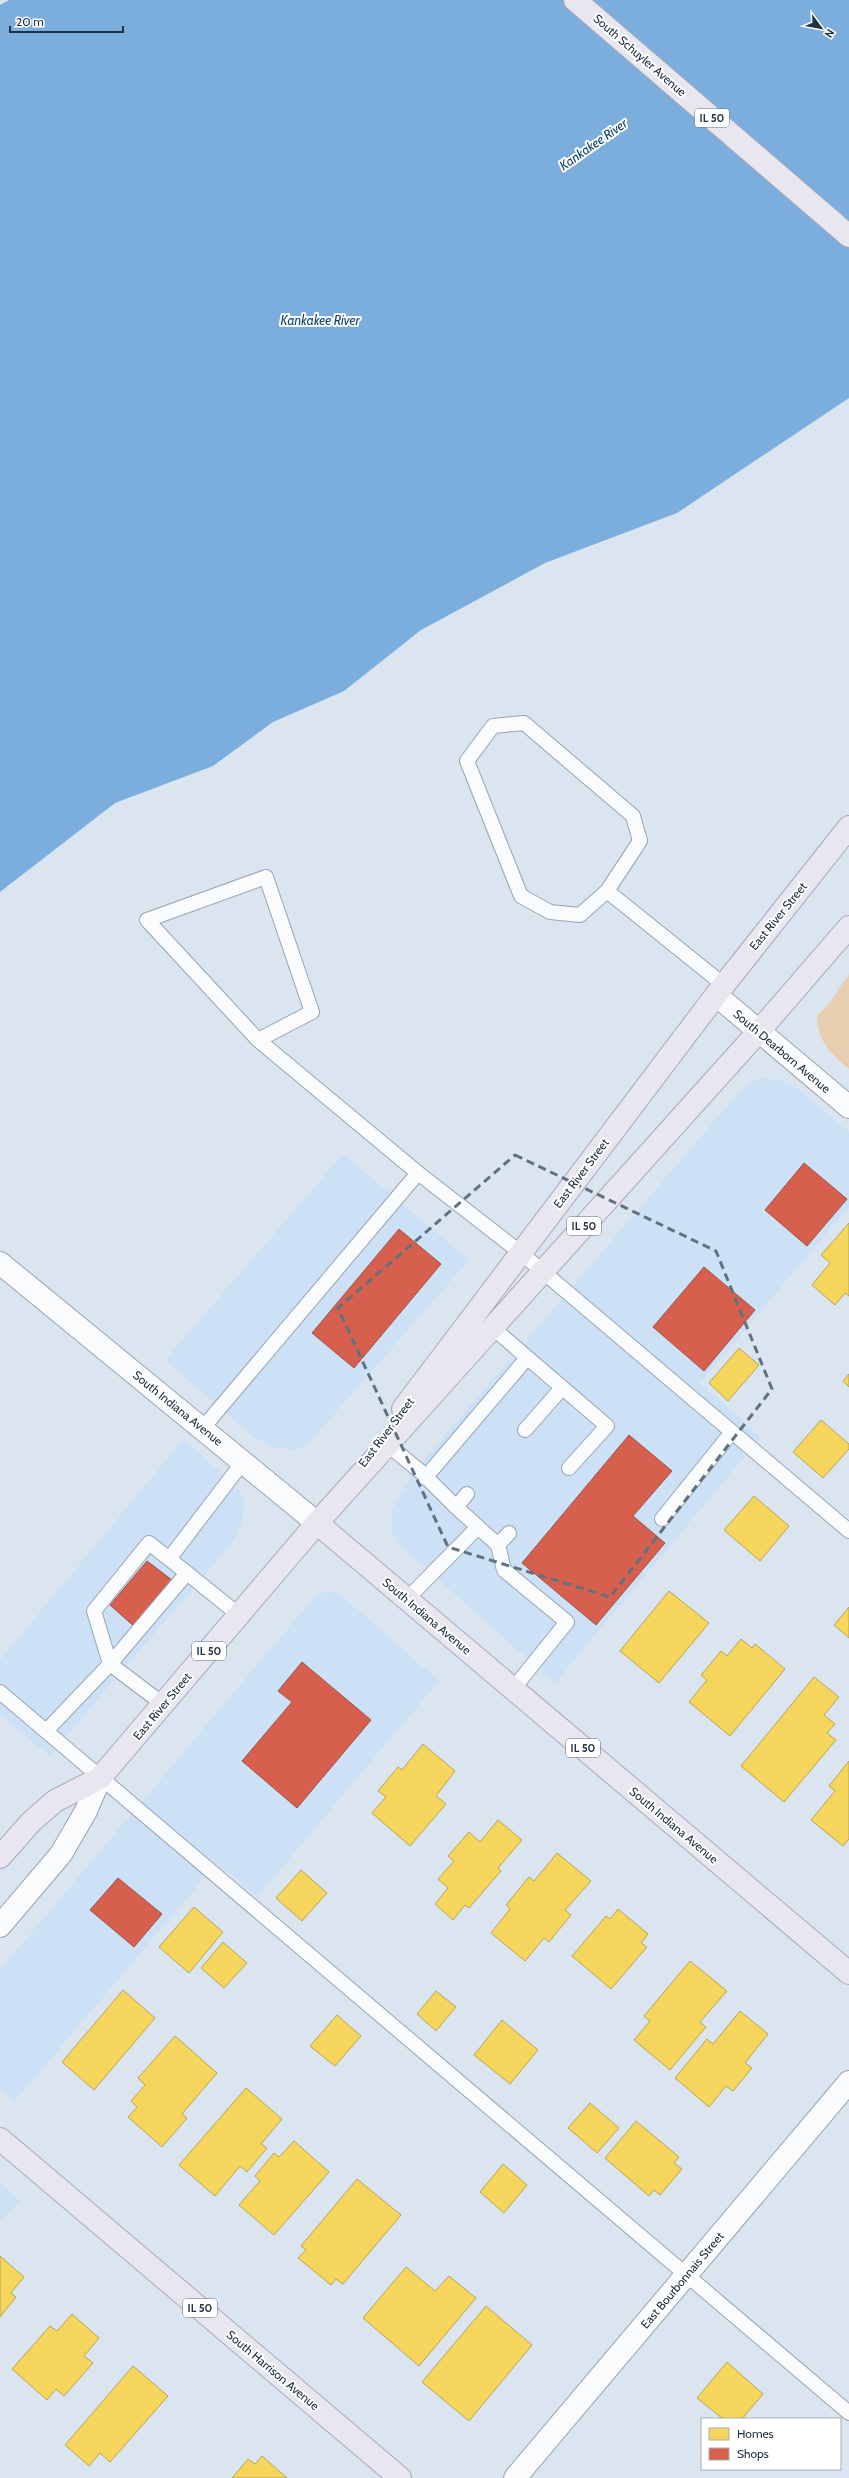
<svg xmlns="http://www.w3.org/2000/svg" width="849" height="2478" font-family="Cabin,sans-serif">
  <rect width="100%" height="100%" fill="#dbe5ef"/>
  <path fill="#cce1f6" d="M759 1078 779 1080 798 1089 849 1132V1207L700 1383 761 1437 555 1683 399 1545 391 1529 392 1510 414 1471 742 1089Z
    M343 1154 469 1260 308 1444 294 1450 273 1447 253 1437 165 1360Z
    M184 1439 239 1489 244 1501 243 1520 233 1542 49 1756 0 1714V1660Z
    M329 1591 341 1595 439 1681 257 1897 217 1863 14 2102 0 2089V1970L315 1596Z
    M0 2183 20 2200 0 2222Z"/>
  <path fill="#e8ceb1" d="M849 975V1069C830 1053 817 1041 817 1015 832 1005 837 988 849 975Z"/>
  <path fill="#7caedd" d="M9 0H849V398L677 513 545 563 421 630 344 691 273 722 213 766 115 803 0 892V5Z"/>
  <path fill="#f6d55c" stroke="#b6a455" d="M849 1223V1296L845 1293 835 1305 812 1285 830 1263 821 1255Z
    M739 1348 759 1365 728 1401 709 1383Z
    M849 1374V1387L843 1381Z
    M821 1420 849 1444V1449L823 1478 793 1452Z
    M754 1496 789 1526 760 1561 724 1530Z
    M669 1591 709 1623 659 1683 620 1651Z
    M849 1607V1638L834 1625Z
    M741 1639 752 1648 755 1644 785 1669 730 1736 689 1702 707 1680 701 1675 721 1651 727 1656Z
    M814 1677 839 1697 824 1715 835 1724 827 1733 836 1740 784 1802 741 1766Z
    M423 1744 455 1771 436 1796 446 1804 410 1846 372 1813 386 1797 378 1791 398 1767 402 1770Z
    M849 1761V1839L843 1846 811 1820 835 1791 829 1786Z
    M498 1820 522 1840 498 1868 501 1871 469 1908 465 1905 453 1920 435 1904 448 1888 438 1879 454 1861 448 1856 469 1832 480 1842Z
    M557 1853 591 1881 565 1910 571 1915 549 1942 544 1938 525 1961 491 1933 510 1909 506 1905 529 1877 534 1881Z
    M301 1870 327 1893 302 1921 276 1898Z
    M194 1907 223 1932 189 1973 159 1947Z
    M618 1909 648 1934 641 1943 647 1947 611 1989 572 1956 606 1916 610 1919Z
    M223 1942 247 1963 224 1988 201 1968Z
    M690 1961 727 1991 700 2022 706 2027 670 2070 634 2040 650 2021 644 2016Z
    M123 1990 155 2018 94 2090 62 2062Z
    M436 1991 456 2007 436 2031 417 2014Z
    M740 2011 768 2034 745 2063 752 2068 733 2091 726 2086 709 2107 675 2078 707 2039 713 2044Z
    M337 2015 361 2036 335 2066 310 2046Z
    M502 2020 538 2050 510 2084 474 2055Z
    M175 2036 217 2073 182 2114 187 2118 162 2147 128 2117 137 2107 131 2101 145 2085 138 2078Z
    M246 2088 282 2119 261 2144 267 2148 247 2172 240 2166 215 2196 179 2165Z
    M590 2103 619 2128 597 2153 568 2128Z
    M636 2121 679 2157 674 2163 682 2169 660 2195 654 2190 649 2196 605 2158Z
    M294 2141 329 2172 274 2235 239 2205 260 2181 255 2176 274 2153 279 2157Z
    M503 2164 527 2185 504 2213 480 2192Z
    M357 2179 401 2215 343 2284 336 2279 331 2285 298 2258 306 2250 301 2246Z
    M0 2256 24 2277 11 2293 16 2297 0 2317Z
    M406 2267 435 2291 449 2276 476 2298 419 2366 363 2318Z
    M486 2306 532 2345 469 2421 422 2382Z
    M72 2314 99 2338 84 2356 93 2363 64 2396 56 2389 47 2400 12 2369 50 2326 57 2331Z
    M727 2362 763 2394 742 2419H723L697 2398Z
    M133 2366 168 2396 110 2462 100 2453 89 2466 65 2445Z
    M262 2456 287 2478H232L248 2459 255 2464Z"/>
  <path fill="#d6604d" stroke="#a0524a" d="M804 1163 847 1199 807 1246 765 1210Z
    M399 1229 441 1264 354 1368 312 1333Z
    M704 1267 755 1310 704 1371 653 1327Z
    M629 1435 672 1471 633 1516 665 1543 596 1625 522 1563Z
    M147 1561 176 1583 137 1629 110 1605Z
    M302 1662 371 1720 297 1808 242 1761 292 1702 278 1691Z
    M118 1878 162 1914 134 1947 90 1910Z"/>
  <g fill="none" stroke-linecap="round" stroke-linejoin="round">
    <defs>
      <path id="lane" d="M607 891 640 841 633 816 524 723 493 726 467 761 521 896 550 912 580 915 607 891 724 985
        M258 1040 312 1012 266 877 147 920 258 1040 418 1173
        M493 1328 607 1426 569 1468
        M202 1429 418 1173 521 1253 849 1531
        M525 1430 562 1388
        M388 1445 421 1472 456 1507
        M425 1478 527 1358
        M467 1494 456 1507 478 1527
        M662 1519 732 1432
        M498 1545 504 1570 567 1622 513 1689
        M169 1559 243 1462
        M407 1599 478 1527 498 1545 509 1533
        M0 1692 849 2413
        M163 1704 110 1664 187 1573 239 1615
        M46 1731 110 1664 94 1611 149 1543 187 1573"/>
      <path id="street" d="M716 995 849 1107
        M0 1263 317 1523
        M0 1926 61 1854 86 1811 100 1778
        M515 2478 849 2082"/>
      <path id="primary" d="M575 0 849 236
        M403 1409 716 995 849 827
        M317 1523 849 1973
        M0 1857 31 1822 55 1801 100 1778 317 1523 759 1031 849 927
        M0 2139 400 2478"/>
    </defs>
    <use href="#lane" stroke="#97a4b0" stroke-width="16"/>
    <use href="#street" stroke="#97a4b0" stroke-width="24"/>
    <use href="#primary" stroke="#a8a8b9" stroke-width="24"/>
    <use href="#lane" stroke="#fafbfd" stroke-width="14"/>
    <use href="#street" stroke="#fafbfd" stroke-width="22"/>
    <use href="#primary" stroke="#e8e6ee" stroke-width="22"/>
  </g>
  <path fill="none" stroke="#627180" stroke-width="3" stroke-dasharray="8 5" stroke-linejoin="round" d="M515 1155 716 1251 772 1389 610 1597 448 1547 338 1308Z"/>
  <g text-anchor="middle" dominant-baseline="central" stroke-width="4" stroke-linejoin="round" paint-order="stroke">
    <g fill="#fff" stroke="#64707c" stroke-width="1">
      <rect x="695" y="109" width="34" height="18" rx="3"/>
      <rect x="567" y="1217" width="34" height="18" rx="3"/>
      <rect x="192" y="1642" width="34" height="18" rx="3"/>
      <rect x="566" y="1739" width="34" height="18" rx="3"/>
      <rect x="183" y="2299" width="34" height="18" rx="3"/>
    </g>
    <g font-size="11" font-weight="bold" fill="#213244">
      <text x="712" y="118">IL 50</text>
      <text x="584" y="1226">IL 50</text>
      <text x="209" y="1651">IL 50</text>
      <text x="583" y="1748">IL 50</text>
      <text x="200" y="2308">IL 50</text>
    </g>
    <g font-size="12" fill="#213244" stroke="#fff">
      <text transform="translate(640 55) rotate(41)">South Schuyler Avenue</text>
      <text transform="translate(778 916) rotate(-51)">East River Street</text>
      <text transform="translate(782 1051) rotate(40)">South Dearborn Avenue</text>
      <text transform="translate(581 1173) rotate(-53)">East River Street</text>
      <text transform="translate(178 1408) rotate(39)">South Indiana Avenue</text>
      <text transform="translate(386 1432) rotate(-53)">East River Street</text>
      <text transform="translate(427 1616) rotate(40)">South Indiana Avenue</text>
      <text transform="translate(162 1706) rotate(-50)">East River Street</text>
      <text transform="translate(674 1825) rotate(40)">South Indiana Avenue</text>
      <text transform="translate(682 2280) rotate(-50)">East Bourbonnais Street</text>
      <text transform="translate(273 2370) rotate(40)">South Harrison Avenue</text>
    </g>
    <g font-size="13" font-style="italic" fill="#0f416b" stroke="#fff">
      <text transform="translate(593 144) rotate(-35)">Kankakee River</text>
      <text x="320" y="320">Kankakee River</text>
    </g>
  </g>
  <rect x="701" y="2418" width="140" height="52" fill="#ffffff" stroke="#a6adb4"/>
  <rect x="709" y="2428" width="20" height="12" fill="#f6d55c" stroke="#a6adb4"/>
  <text x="737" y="2438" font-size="12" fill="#213244">Homes</text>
  <rect x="709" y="2448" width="20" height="12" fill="#d6604d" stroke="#a6adb4"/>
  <text x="737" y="2458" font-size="12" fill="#213244">Shops</text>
  <g transform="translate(821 28) rotate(122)" stroke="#ffffff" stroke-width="3" paint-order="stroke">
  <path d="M0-3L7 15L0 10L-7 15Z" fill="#213244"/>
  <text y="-6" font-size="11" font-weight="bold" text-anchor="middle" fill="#213244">N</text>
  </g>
  <path d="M10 26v6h113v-6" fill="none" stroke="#213244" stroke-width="2"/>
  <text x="16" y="26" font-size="12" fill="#213244" stroke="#ffffff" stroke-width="3" paint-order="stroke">20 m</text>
</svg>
